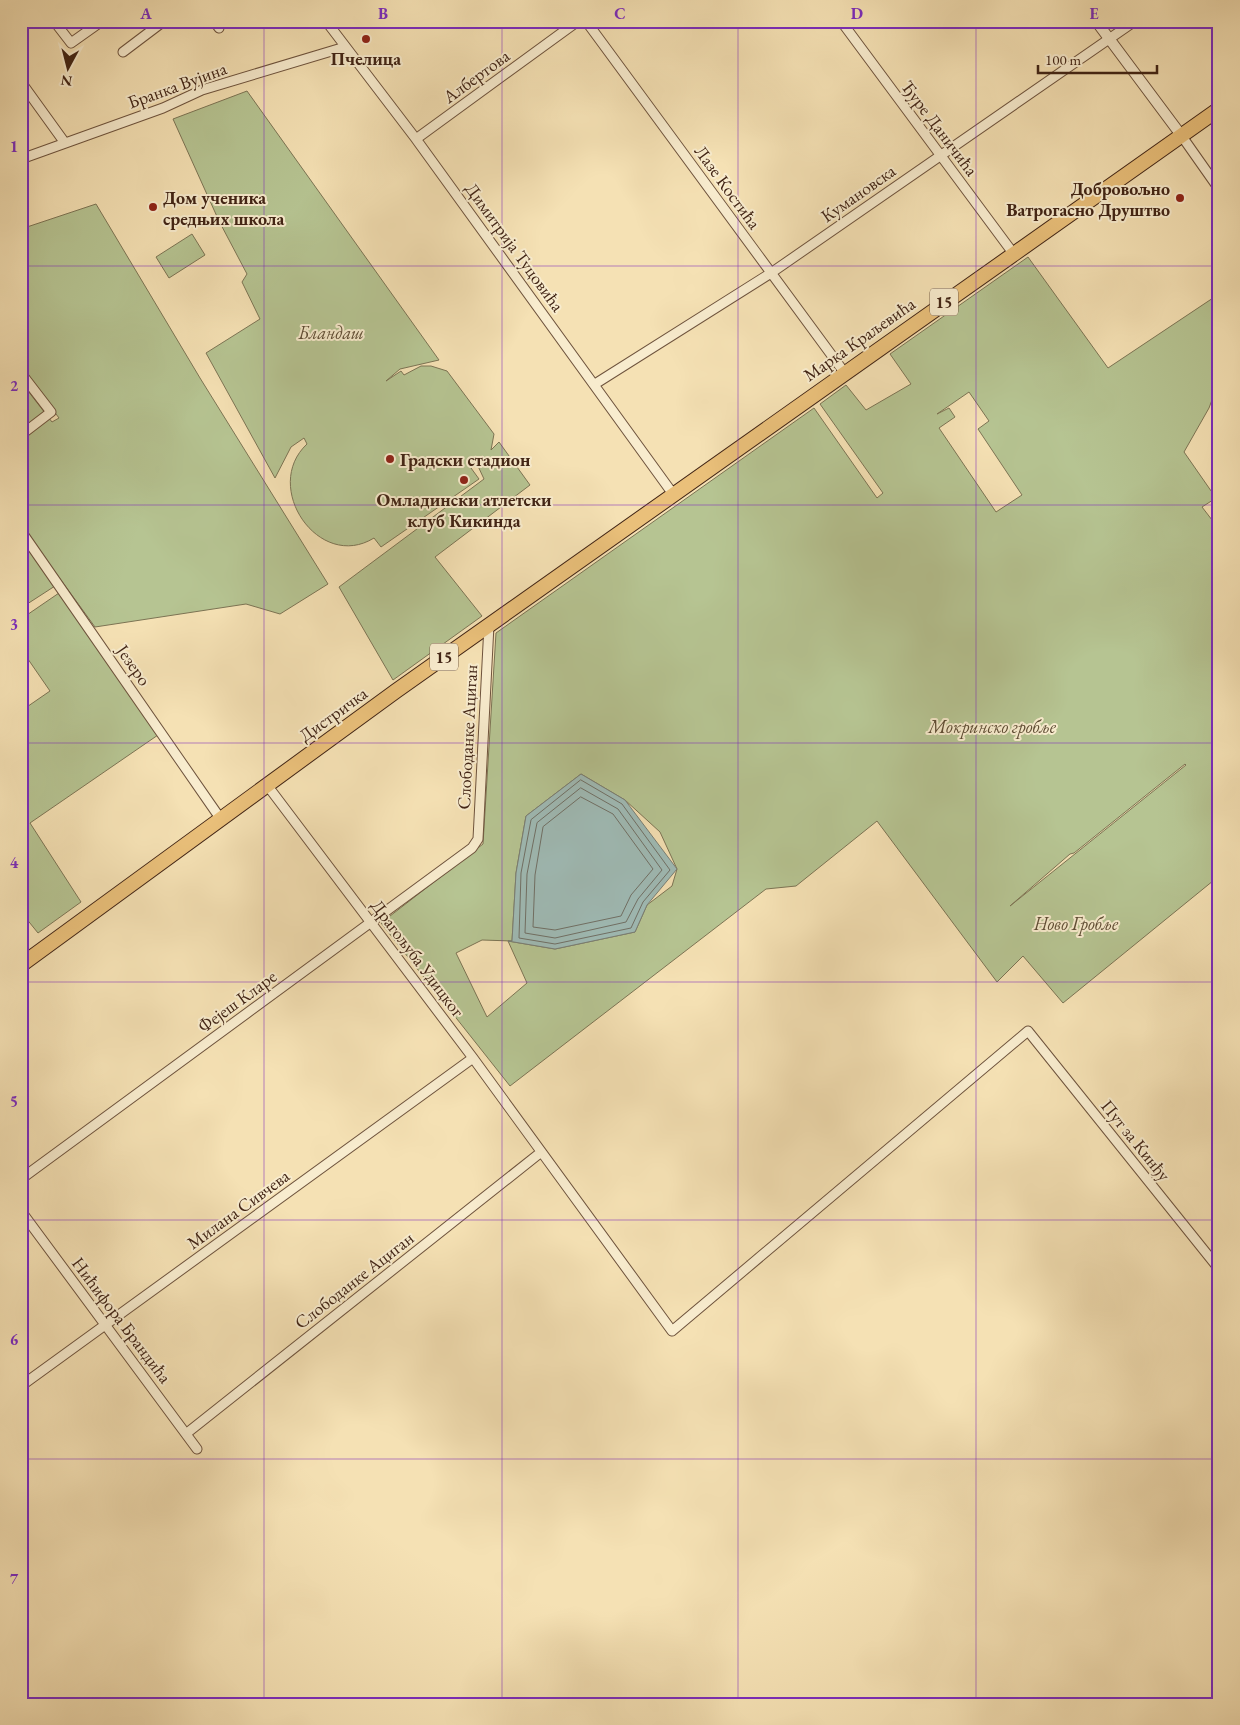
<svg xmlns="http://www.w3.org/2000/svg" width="1240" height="1725" font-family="'EB Garamond',serif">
  <rect width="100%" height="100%" fill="#f5e1b4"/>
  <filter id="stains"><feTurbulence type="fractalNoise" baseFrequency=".004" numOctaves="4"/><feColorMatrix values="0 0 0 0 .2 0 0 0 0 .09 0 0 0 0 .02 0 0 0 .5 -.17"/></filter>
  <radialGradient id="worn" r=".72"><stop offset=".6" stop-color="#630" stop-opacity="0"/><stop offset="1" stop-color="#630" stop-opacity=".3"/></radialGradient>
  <path fill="#b6c492" stroke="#7c7454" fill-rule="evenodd" d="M247 91 439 360 400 369 386 381 401 371 404 375 421 366H431L447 371 494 434 491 450 499 442 530 485 435 557 482 616 393 680 339 587 484 479 477 464 471 468 479 479 381 547 374 538C319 572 261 487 307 444L304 438 291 447 275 478 206 353 260 319 242 282 247 274 219 221 173 119Z
    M96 204 200 378 328 584 280 614 246 604 95 627 21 525V382L52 422 59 418 21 367V229Z
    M192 234 205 255 169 278 156 257Z
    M1028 257 1108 368 1219 294V381L1209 408 1184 452 1216 498 1202 507 1219 529V876L1063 1003 1023 956 997 982 877 821 796 886 766 889 510 1086 381 923 483 844 496 633 814 408 877 498 883 493 820 404 846 385 866 410 911 384 890 354ZM969 392 989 421 978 429 1022 495 996 512 939 428 955 417 949 408 937 414ZM1185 764 1186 765 1010 906 1070 854 1074 853ZM581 774 625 800 660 832 677 869 672 886 647 905 635 932 555 949 508 941 527 983 487 1017 456 953 482 940 512 941 516 873 526 816Z
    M21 540 55 586 21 608Z
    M59 593 158 735 30 823 81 902 38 933 21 912V711L50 691 21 649V619Z"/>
  <path fill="#9fbbb6" stroke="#797f76" d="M581 774 625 800 677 869 647 905 635 932 555 949 508 941H512L516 873 526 816Z"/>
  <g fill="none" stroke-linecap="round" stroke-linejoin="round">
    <path stroke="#707066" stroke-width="1" d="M581 780 622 804 670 870 643 902 631 928 555 944 519 938 521 873 531 820Z
      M581 788 618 809 662 870 638 899 626 922 555 938 525 933 527 874 537 823Z
      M581 797 613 814 653 869 631 895 621 916 555 930 533 927 535 875 543 827Z"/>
    <defs>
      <path id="minor" d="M54 21 71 43 102 21
        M214 21 219 28
        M326 21 416 139 673 494
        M586 21 844 372
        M841 21 1013 253
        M123 52 164 21
        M21 82 65 143
        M1181 135 1219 189
        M416 139 578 21
        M21 159 163 108 202 90 345 47
        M21 373 51 412 21 435
        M595 384 771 273 1135 21
        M21 531 220 818
        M267 785 473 1058 672 1331 1028 1031 1219 1269
        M21 1179 472 848 478 839 489 625
        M21 1211 197 1449
        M21 1386 473 1058
        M187 1433 540 1153"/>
      <path id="tertiary" d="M1096 21 1181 135"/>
      <path id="primary" d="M21 965 396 691 1219 109"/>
    </defs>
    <use href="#minor" stroke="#6e533d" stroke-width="11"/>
    <use href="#tertiary" stroke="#6e533d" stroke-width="12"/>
    <use href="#primary" stroke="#412415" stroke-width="16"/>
    <use href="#minor" stroke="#f8ecce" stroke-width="9"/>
    <use href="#tertiary" stroke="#f8ecce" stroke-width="10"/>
    <use href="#primary" stroke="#eac07a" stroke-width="14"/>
  </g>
  <path fill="none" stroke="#7b2cbf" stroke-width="1" stroke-opacity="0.55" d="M264 21V1704M502 21V1704M738 21V1704M976 21V1704M21 266H1219M21 505H1219M21 743H1219M21 982H1219M21 1220H1219M21 1459H1219"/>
  <g fill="#8f2418" stroke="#f8ecce" stroke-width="2">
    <circle cx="366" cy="39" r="5"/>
    <circle cx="1180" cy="198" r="5"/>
    <circle cx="153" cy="207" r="5"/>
    <circle cx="390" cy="459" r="5"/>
    <circle cx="464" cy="480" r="5"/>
  </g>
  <g text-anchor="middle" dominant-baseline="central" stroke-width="4" stroke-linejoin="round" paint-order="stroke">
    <g fill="#f8ecce" stroke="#78604c" stroke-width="1">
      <rect x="930" y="288.5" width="28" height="27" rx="4"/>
      <rect x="430" y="643.5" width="28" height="27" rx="4"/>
    </g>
    <g font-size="16" font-weight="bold" fill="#412415">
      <text x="944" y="302">15</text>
      <text x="444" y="657">15</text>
    </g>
    <g font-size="18" font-weight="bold" fill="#412415" stroke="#f8ecce">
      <text x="366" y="58">Пчелица</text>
      <text x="1170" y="188" text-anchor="end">Добровољно<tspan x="1170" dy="21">Ватрогасно Друштво</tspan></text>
      <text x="163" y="197" text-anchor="start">Дом ученика<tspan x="163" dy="21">средњих школа</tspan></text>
      <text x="400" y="459" text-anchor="start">Градски стадион</text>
      <text x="464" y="499">Омладински атлетски<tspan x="464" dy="21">клуб Кикинда</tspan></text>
    </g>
    <g font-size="18" fill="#412415" stroke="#f8ecce">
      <text transform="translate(476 76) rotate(-36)">Албертова</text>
      <text transform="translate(177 85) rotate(-20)">Бранка Вујина</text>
      <text transform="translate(940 128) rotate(53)">Ђуре Даничића</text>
      <text transform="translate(728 187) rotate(54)">Лазе Костића</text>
      <text transform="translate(858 193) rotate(-35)">Кумановска</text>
      <text transform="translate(515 247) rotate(54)">Димитрија Туцовића</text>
      <text transform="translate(859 339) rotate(-35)">Марка Краљевића</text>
      <text transform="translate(134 665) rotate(55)">Језеро</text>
      <text transform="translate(333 714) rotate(-36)">Дистричка</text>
      <text transform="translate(467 737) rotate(-87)">Слободанке Ациган</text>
      <text transform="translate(418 958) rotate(53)">Драгољуба Удицког</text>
      <text transform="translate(237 1001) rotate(-36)">Фејеш Кларе</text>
      <text transform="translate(1136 1140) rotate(51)">Пут за Кинђу</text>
      <text transform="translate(238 1209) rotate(-36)">Милана Сивчева</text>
      <text transform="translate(354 1280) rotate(-38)">Слободанке Ациган</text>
      <text transform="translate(122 1320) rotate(53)">Нићифора Брандића</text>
    </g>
    <g font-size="18" font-style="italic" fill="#5e4c34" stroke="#f8ecce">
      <text x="331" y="332">Бландаш</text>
      <text x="992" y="726">Мокринско гробље</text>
      <text x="1076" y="923">Ново Гробље</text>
    </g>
  </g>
  <rect width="1240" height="1725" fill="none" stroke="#f5e1b4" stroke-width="55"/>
  <g transform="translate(68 68) rotate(187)" stroke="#f8ecce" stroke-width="4" paint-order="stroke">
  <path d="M0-4L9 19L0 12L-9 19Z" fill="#412415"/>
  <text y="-8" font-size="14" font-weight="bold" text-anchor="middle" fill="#412415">N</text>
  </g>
  <path d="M1038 65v8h119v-8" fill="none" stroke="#412415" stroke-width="2.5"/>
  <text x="1045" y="65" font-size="15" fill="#412415" stroke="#f8ecce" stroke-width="4" paint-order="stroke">100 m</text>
  <rect x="28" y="28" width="1184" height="1670" fill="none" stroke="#7b2cbf" stroke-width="2"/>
  <g font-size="16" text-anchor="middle" font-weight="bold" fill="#7b2cbf">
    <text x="146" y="19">A</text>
    <text x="383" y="19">B</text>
    <text x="620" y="19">C</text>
    <text x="857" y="19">D</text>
    <text x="1094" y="19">E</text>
    <text x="14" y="152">1</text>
    <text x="14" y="391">2</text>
    <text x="14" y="630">3</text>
    <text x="14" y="868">4</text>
    <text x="14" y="1107">5</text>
    <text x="14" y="1345">6</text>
    <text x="14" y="1584">7</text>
  </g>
  <rect width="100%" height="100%" filter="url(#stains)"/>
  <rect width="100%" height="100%" fill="url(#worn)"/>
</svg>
